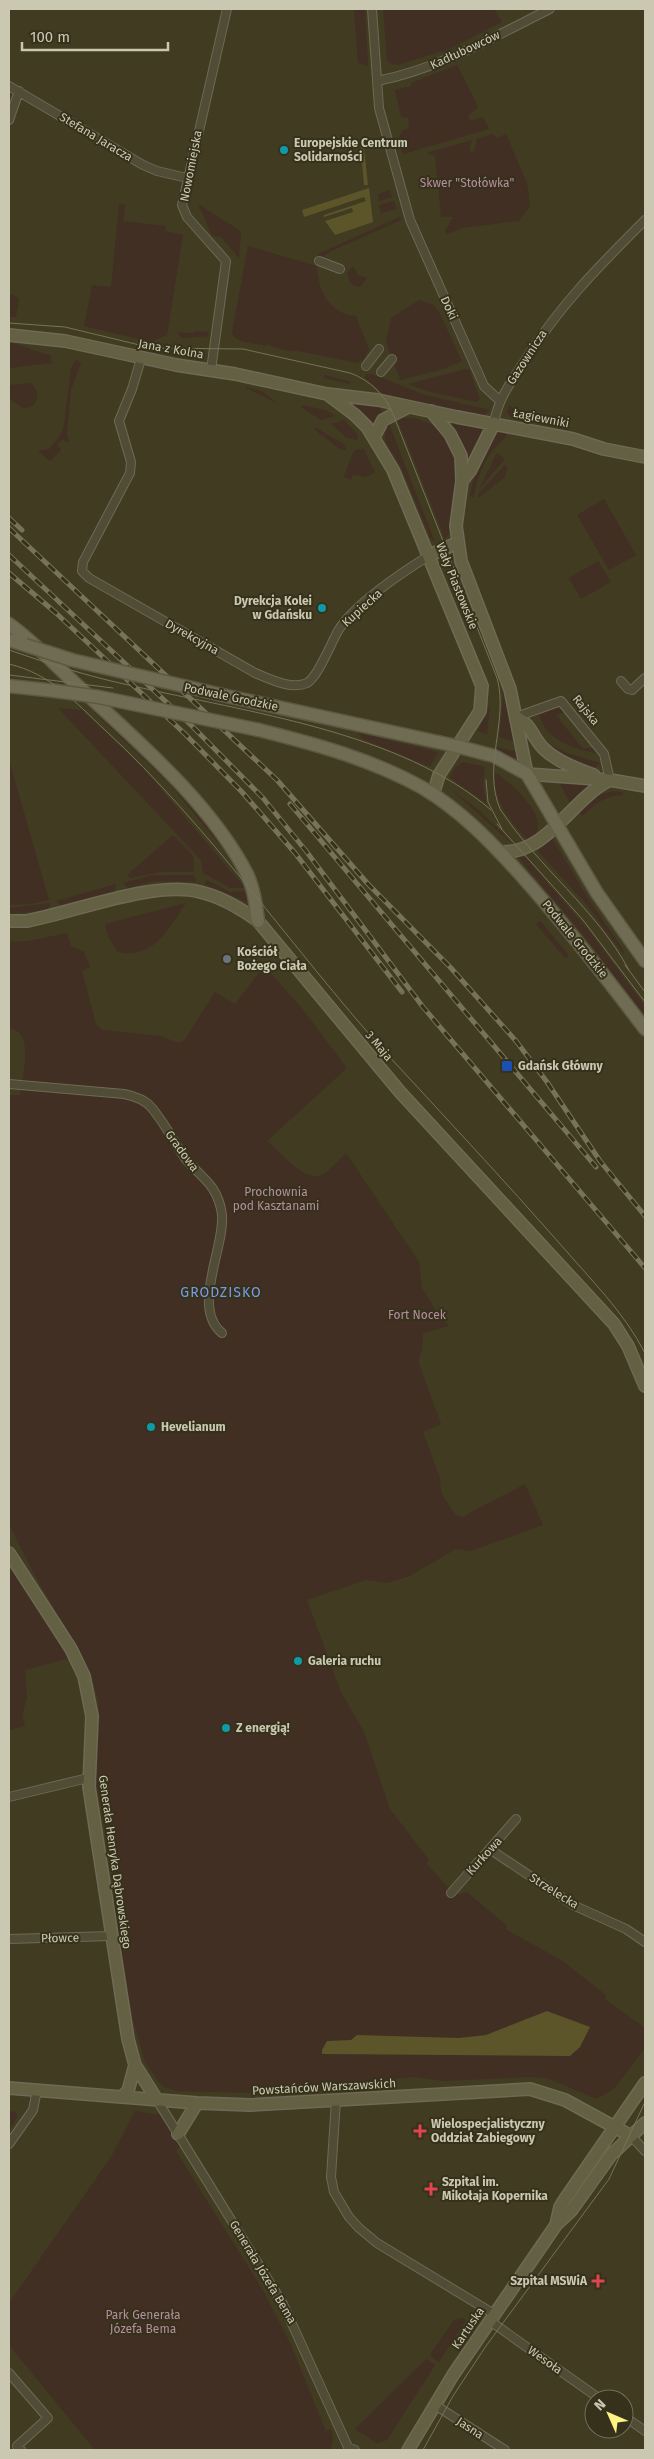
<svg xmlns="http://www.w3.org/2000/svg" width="654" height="2459" font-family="'Fira Sans',sans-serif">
  <rect width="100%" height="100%" fill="#403b21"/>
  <path fill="#412f23" d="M354 9H365L368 66 358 63Z
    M383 9H501L495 10 502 22 449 49 398 65 391 64 387 60Z
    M457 65 478 107 468 116 470 121 483 117 489 129 403 154 398 139 403 130 409 128 408 118 401 117 395 90 411 86V83Z
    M492 134 497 138 506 134 527 183 530 206 519 221 462 228 447 234 445 231 453 217H441L435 156 426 153 472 140 469 151 474 152 477 139Z
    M390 190 392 197 379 201 378 194Z
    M394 201 396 209 381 213 379 205Z
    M119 204 125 205 123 221 166 226 165 231 183 235 167 335 151 342 84 326 92 285 111 287Z
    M198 204 241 231 239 258 221 237 213 236 211 233Z
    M400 217 401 220 329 252 319 260 318 254Z
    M248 246 317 266C317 289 330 315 356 316L369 349 364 359 357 363 298 351 284 350 266 344V346L241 341 234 337 232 332Z
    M352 267 356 270 357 275 367 278 360 287C352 287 347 280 348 272Z
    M9 294 19 298 16 317H9Z
    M419 300 433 305 439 312 462 361 440 370 400 380 386 342 391 318Z
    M196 331 208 332 209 336 182 338 177 332 193 333Z
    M9 343C22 343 43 356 50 354L52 363 9 368Z
    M76 359 81 363 71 390 67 435 69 441 66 442 64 439 57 444 61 450 50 461 38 451 49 449 61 434 64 425 71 368Z
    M466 369H469L480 399 477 402 430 392 408 384Z
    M367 374H372L425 395 490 410 484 415 478 416 386 396 364 377Z
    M325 375 351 382 350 384 324 378Z
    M31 383 37 391C38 401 35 408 24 408L9 399V385Z
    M245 386 263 392 277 403 246 388Z
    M355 400 378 405 383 413 373 425 354 407Z
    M303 405 325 410 335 416 321 420 301 407Z
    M509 405 518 412 517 418H512L507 413Z
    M397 418C431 415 455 436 457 469 458 481 454 491 452 503 451 514 454 529 445 539Z
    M344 420 358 435 357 440 347 438 331 424Z
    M389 424 435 542 430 537 401 467 385 441V433Z
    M452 424 486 427 470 458H468L460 437 451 425Z
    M315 427 345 445 346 450H341L315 430Z
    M502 431H508C507 439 496 445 491 452 482 466 476 482 474 497L470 496C473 475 484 440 502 431Z
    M357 449H364L375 473 365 477 353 474 351 479 344 477 353 452Z
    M497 453 505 459 479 489Z
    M505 465 507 468 505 477 479 498 478 494Z
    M604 499 636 555 609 570 577 515Z
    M598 561 611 582 581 599 569 578Z
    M504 691 516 742 499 737Z
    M490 705 487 734 478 731Z
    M58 708 82 710 144 769 245 888H231L203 873 201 860Z
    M556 708 561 709 564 713 556 715 582 748H594L599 754C574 748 547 742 539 715Z
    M94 712 100 713C150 760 197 806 235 863L169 783Z
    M358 733 434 751 438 752 430 767 363 739Z
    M550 745 570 754 600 763 594 768 582 766 547 747Z
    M497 747 517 752 519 763 497 749Z
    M9 760 49 900 30 904 9 905Z
    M463 762 485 767 483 785 486 803 450 778 454 768Z
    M494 772C510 781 560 825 527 840 509 819 494 802 494 772Z
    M559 782 591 784 570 803Z
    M453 791 480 811 511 842 503 836Z
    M613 791 623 792 622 795C605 796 595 803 583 816L578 811 594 796Z
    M173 835 193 856 194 872H161L130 878 127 875Z
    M552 838 589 900 623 949 624 955 586 904 538 851Z
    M518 857H525L589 931 645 1006V1016L581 932Z
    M152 875H193L196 878V882L156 881 128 888 123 883Z
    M207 880 230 892 247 891 249 903 204 884Z
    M116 884 114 892 62 906 56 901Z
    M50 903 48 910 9 914V908Z
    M186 903C169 928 154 960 118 952L108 936 105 924Z
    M540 921 569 955 566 959 536 924Z
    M67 933 71 946 84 952 90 967 82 971 96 1024 102 1030 160 1036 179 1043 184 1041 215 992 235 1004 264 966 300 1006 347 1068 267 1141C281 1151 303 1183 322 1175 330 1170 339 1160 346 1153L419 1262 422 1288 438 1314 449 1326 423 1333 422 1350 418 1361 441 1424 423 1432 440 1478 441 1490 444 1498 456 1515 462 1517 525 1484 543 1525 471 1551 456 1549 410 1576 387 1583 366 1580 307 1600 341 1692 364 1732 390 1809 429 1860 426 1863 455 1895 467 1892 507 1926 505 1929 561 1960 606 1995 605 1999 645 2028V2048L614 2089 596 2099 547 2078 529 2077 444 2081 415 2077 371 2081 345 2089 290 2094 176 2091 162 2086 145 2062 133 2020 114 1908C116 1867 104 1827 97 1787 93 1757 104 1727 97 1696 90 1663 71 1637 54 1608 37 1581 23 1553 9 1524V1095H20C22 1076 36 1032 9 1028V942L28 941Z
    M9 1565 70 1658 25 1670 27 1698 22 1715 25 1726 9 1730Z
    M9 2111 16 2112 17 2117 9 2130Z
    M135 2111 161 2115 181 2145 176 2151 264 2292 290 2343 326 2431 331 2429 333 2438 331 2450H95L9 2345V2303L111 2157Z
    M462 2318 466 2320 439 2362 431 2357V2353L454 2320Z
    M426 2359 435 2365 387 2440 377 2443 355 2429Z"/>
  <path fill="#5c5529" d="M363 139 368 185H364L360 140Z
    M369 188 373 222 335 235 325 221 353 212 352 208 324 217V215L366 201 364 197 304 217 302 210Z
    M547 2011 590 2027 580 2047 570 2056 322 2054V2050L327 2041 351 2040 357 2035 459 2038 486 2035Z"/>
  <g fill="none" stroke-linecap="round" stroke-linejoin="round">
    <defs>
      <path id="street" d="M372 9 379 108 410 220 484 386 499 400
        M377 81C439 69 493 37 550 9
        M9 86 143 165 157 171 187 178
        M9 120 19 91
        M319 261 340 269
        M141 359 132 389 119 421 131 462 130 473 83 562 82 571 89 578 255 673C270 679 291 690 307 683 318 677 331 643 338 631 353 605 404 571 430 555
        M366 366 379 349
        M211 370 226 261 187 217 182 205 227 9
        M381 372 392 359
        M494 423C498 399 511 382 524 362 560 305 598 267 645 220
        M621 681 628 689 632 690 645 678
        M516 717 561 701 604 754 610 780
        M9 1084 124 1094C134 1096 144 1099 151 1107 164 1122 174 1142 185 1158 193 1169 206 1178 213 1189 218 1197 221 1206 222 1215 225 1247 191 1308 222 1333
        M9 1797 88 1778
        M491 1850 575 1906 626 1929 645 1942
        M451 1893 516 1819
        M9 1939 111 1936
        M157 2100 283 2304 348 2447 355 2450
        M336 2100 331 2177 334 2192 349 2217 359 2228 377 2243 494 2314
        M631 2136 645 2151
        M9 2144 33 2110 37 2090
        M490 2321 600 2399
        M9 2373 48 2418 17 2446 21 2450
        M435 2405 505 2450
        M624 2416 645 2431"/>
      <path id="secondary" d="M9 335 65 341 176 365 235 374 327 394 378 400 457 417 573 439 604 449 645 457
        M327 394 355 415 367 427 393 470 482 686 480 711 439 775 433 795
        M431 411 450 434 461 456 462 481 456 526 461 561 510 689 527 774 610 780 645 786
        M374 437 383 420 408 407
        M462 481 470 471 494 423
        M430 555 457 543
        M516 717C532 725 532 737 544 749 558 762 577 769 594 775
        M501 852C548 854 571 799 610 780
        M9 921H27C75 912 154 880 200 892 222 897 240 908 258 921L400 1092 614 1324 628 1346 645 1386
        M9 1553 71 1649 84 1676 92 1716 89 1787 128 2039 135 2065 157 2100
        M9 2088 197 2103 250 2105 530 2089 565 2100 631 2136
        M122 2097 128 2091 135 2065
        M178 2134 197 2103
        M556 2225 560 2207 565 2199 645 2083
        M408 2450 453 2375 556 2225 571 2211 611 2155 645 2123"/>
      <path id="primary" d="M9 624C33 641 55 665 77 685 135 739 210 802 247 874 254 889 256 905 258 921
        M9 640 25 645
        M9 686 56 691
        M222 695 456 746 494 756 527 774 597 893 645 961
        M259 730C315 744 371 759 423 788 460 810 490 841 519 873 564 923 605 976 645 1029"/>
    </defs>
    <use href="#street" stroke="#6e6a54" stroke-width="10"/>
    <use href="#secondary" stroke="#6e6a54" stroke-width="14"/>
    <use href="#primary" stroke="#5c5842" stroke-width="15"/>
    <use href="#street" stroke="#504c36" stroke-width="8"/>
    <use href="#secondary" stroke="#636043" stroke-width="11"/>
    <use href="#primary" stroke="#706c53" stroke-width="12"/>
    <path stroke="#777357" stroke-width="1" d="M9 323 65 327 152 348 243 349 350 373C370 380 385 395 393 414L497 678C509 721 482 766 500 809 538 867 596 909 629 970
      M9 650C50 664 90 677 133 686 247 712 401 732 491 810
      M9 664C51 674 74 701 105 730 210 827 290 946 385 1052 444 1116 504 1180 561 1245 591 1280 624 1312 645 1353
      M9 675 113 688
      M486 780 488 802 502 829
      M497 824 583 920 645 1002
      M625 965 645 992
      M423 2450 453 2396 486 2346 609 2179 645 2102"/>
    <defs>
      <path id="rail" d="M9 518 22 530
        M9 528 277 780 368 884 451 968 516 1041 547 1082 600 1161 645 1216
        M9 555 193 727 263 798 306 851 423 1007 645 1268
        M9 573 56 613 185 734 242 792 295 853 402 992
        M290 804 596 1167"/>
    </defs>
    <use href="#rail" stroke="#777357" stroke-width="5"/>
    <use href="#rail" stroke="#35311b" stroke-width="3" stroke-dasharray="9" stroke-linecap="butt"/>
    <defs>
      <path id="primary-bridge" d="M25 645 72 660 222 695
        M56 691 99 697 259 730"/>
    </defs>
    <use href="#primary-bridge" stroke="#5c5842" stroke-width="15" stroke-linecap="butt"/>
    <use href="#primary-bridge" stroke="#706c53" stroke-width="12"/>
  </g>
  <g fill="#0f9aa8" stroke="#35311b" stroke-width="2">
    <circle cx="284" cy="150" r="5"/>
    <circle cx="322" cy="608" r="5"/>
    <circle cx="151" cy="1427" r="5"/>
    <circle cx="298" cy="1661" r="5"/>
    <circle cx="226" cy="1728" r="5"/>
  </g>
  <circle fill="#6b7280" stroke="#35311b" stroke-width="2" cx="227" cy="959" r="5"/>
  <rect fill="#1a4fb4" stroke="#35311b" stroke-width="2" x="501" y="1060" width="12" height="12" rx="2.5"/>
  <g fill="#e0444e" stroke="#35311b" stroke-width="2">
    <path d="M417.5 2123.5h5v5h5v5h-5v5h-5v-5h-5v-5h5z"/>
    <path d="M428.5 2181.5h5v5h5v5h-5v5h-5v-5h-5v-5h5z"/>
    <path d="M595.5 2273.5h5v5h5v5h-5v5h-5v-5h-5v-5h5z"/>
  </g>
  <g text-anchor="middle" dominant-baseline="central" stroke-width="4" stroke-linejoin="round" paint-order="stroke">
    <g font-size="12" fill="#cbc8b1" stroke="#35311b">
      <text transform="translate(465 50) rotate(-25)">Kadłubowców</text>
      <text transform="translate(96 137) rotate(31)">Stefana Jaracza</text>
      <text transform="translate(191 166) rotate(-79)">Nowomiejska</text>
      <text transform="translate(449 308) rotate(65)">Doki</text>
      <text transform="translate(171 349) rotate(10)">Jana z Kolna</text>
      <text transform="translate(527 357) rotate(-57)">Gazownicza</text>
      <text transform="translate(541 418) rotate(11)">Łagiewniki</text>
      <text transform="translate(457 586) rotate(68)">Wały Piastowskie</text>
      <text transform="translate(362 608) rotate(-42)">Kupiecka</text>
      <text transform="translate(192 637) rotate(29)">Dyrekcyjna</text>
      <text transform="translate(231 697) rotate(12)">Podwale Grodzkie</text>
      <text transform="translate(586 710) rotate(51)">Rajska</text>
      <text transform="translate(575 939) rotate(51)">Podwale Grodzkie</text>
      <text transform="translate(379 1046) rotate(50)">3 Maja</text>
      <text transform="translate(182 1151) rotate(54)">Gradowa</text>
      <text transform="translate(484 1856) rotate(-48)">Kurkowa</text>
      <text transform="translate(115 1862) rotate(82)">Generała Henryka Dąbrowskiego</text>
      <text transform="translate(554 1891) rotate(32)">Strzelecka</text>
      <text transform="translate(60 1938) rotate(-1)">Płowce</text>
      <text transform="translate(324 2087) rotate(-3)">Powstańców Warszawskich</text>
      <text transform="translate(263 2272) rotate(59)">Generała Józefa Bema</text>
      <text transform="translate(468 2328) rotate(-56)">Kartuska</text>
      <text transform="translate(545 2360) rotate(35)">Wesoła</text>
      <text transform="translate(470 2428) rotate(33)">Jasna</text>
    </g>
    <g font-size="12" font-weight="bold" fill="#cbc8b1" stroke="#35311b" text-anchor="start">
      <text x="294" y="143">Europejskie Centrum<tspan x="294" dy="14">Solidarności</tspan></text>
      <text x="312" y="601" text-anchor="end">Dyrekcja Kolei<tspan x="312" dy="14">w Gdańsku</tspan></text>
      <text x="237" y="952">Kościół<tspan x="237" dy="14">Bożego Ciała</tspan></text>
      <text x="518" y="1066">Gdańsk Główny</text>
      <text x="161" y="1427">Hevelianum</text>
      <text x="308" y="1661">Galeria ruchu</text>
      <text x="236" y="1728">Z energią!</text>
      <text x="431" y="2124">Wielospecjalistyczny<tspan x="431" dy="14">Oddział Zabiegowy</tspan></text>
      <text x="442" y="2182">Szpital im.<tspan x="442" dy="14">Mikołaja Kopernika</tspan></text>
      <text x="587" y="2281" text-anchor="end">Szpital MSWiA</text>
    </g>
    <g font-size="12" fill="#b68ca1" stroke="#35311b">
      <text x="467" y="183">Skwer "Stołówka"</text>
      <text x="276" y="1192">Prochownia<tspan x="276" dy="14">pod Kasztanami</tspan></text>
      <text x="417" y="1315">Fort Nocek</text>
      <text x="143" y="2315">Park Generała<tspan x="143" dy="14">Józefa Bema</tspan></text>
    </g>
    <g font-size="14" letter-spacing="1" fill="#7999e6" stroke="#35311b">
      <text x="221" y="1292">GRODZISKO</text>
    </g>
  </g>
  <rect width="654" height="2459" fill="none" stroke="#cbc8b1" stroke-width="20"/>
  <g transform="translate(609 2414) rotate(315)"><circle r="24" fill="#35311b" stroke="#716d57"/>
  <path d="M0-4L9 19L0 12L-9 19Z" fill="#fff182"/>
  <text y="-8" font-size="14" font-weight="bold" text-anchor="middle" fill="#cbc8b1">N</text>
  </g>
  <path d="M22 42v8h146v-8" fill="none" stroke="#cbc8b1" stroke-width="2.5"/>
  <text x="30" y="42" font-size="15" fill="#cbc8b1" stroke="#35311b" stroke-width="4" paint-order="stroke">100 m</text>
</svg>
